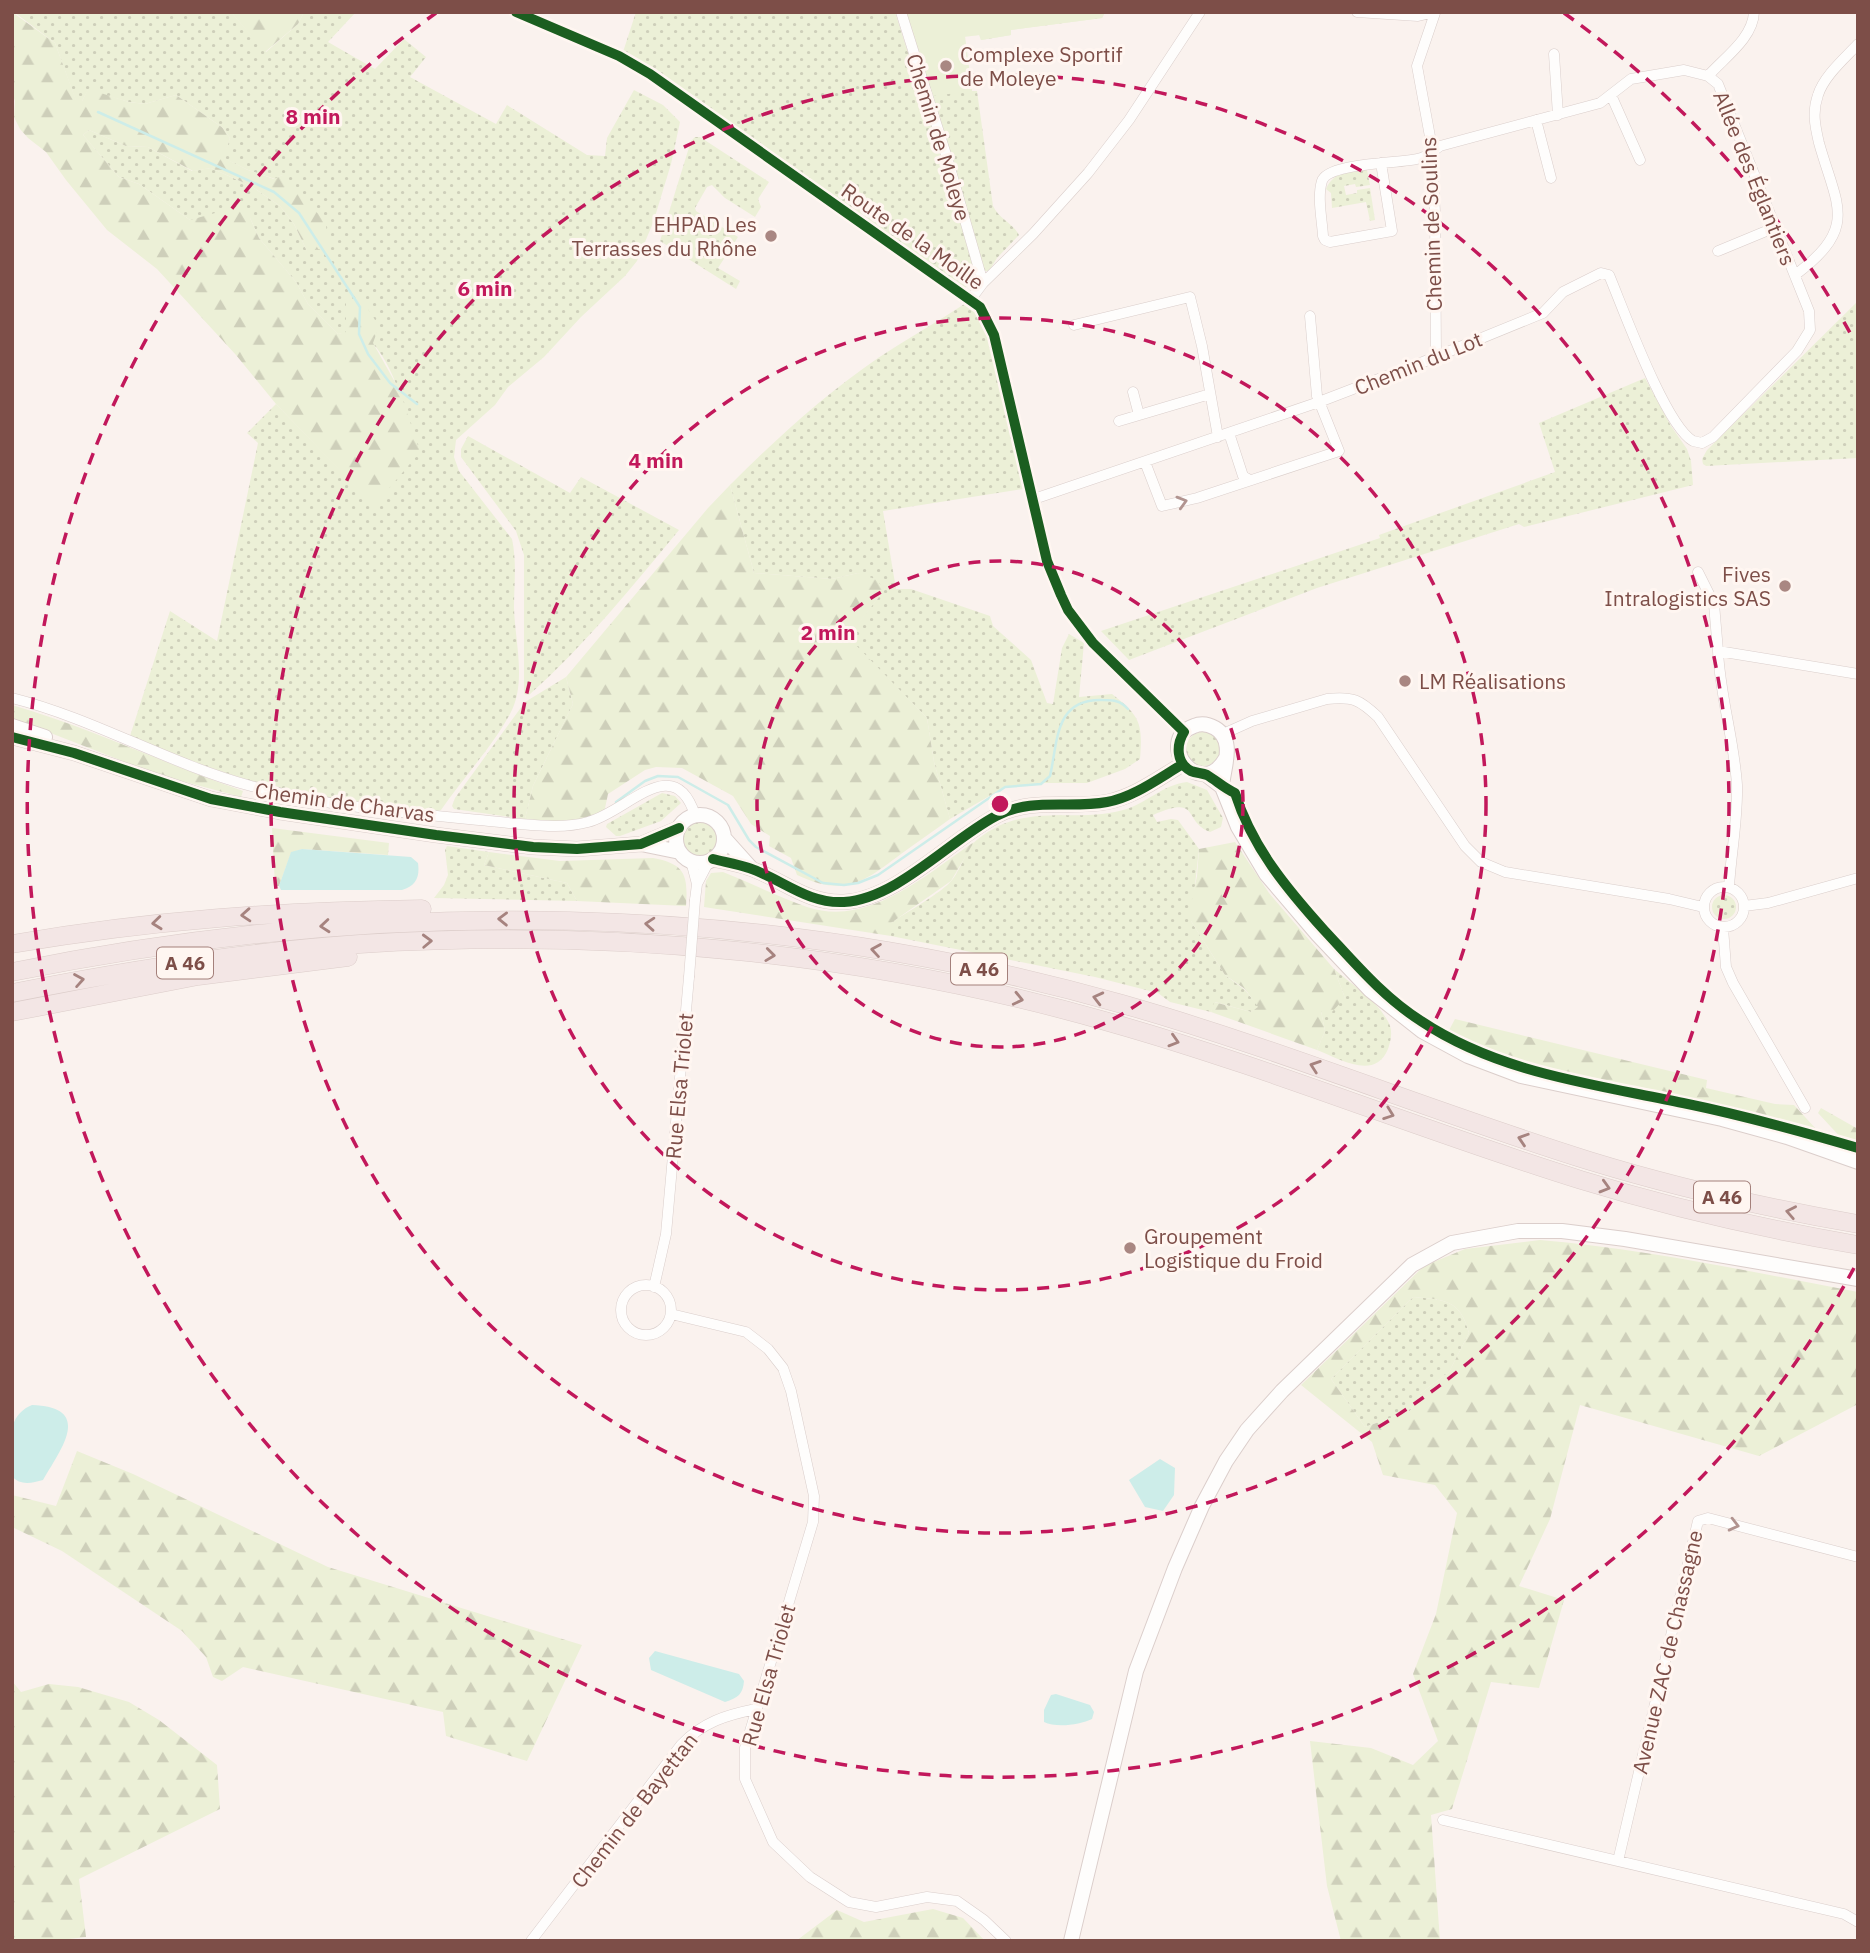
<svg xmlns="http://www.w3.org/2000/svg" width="1870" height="1953" font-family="'IBM Plex Sans',sans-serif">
  <defs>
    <pattern id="grass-dots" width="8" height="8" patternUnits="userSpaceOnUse" patternTransform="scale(1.75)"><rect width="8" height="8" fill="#ecf0d7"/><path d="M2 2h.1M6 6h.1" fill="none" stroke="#cecfba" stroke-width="1.8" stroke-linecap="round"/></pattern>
    <pattern id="forest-firs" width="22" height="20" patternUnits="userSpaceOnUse" patternTransform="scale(1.75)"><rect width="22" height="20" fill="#ecf0d7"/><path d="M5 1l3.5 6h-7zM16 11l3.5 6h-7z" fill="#cecfba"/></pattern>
  </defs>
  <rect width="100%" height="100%" fill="#faf2ee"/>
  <path fill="url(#grass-dots)" d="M14 12H231L266 52 298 24 304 12H356L328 42 375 69 404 39 426 57 410 77 496 124 507 105 587 155 605 156 607 138 634 90 663 105 680 122 671 164 653 223 637 261 625 276 581 317 544 357 508 387 495 405 456 440 454 457 459 471 512 539C517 562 514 585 514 608 515 642 527 683 510 714 492 747 463 778 441 810L438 811C386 805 334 800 283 789 230 777 180 757 130 736L170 611 217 641 258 443 247 433 276 404 374 505 403 406C399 388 387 359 374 345 368 337 348 332 338 334L308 304 296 282 259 238 250 218 190 220 139 184 119 177 83 135 89 130 126 146 148 147 192 171 211 168 251 186 280 206 294 224 307 251 282 175 275 179 248 170 223 158 230 138 223 128 176 95 145 104 129 102 88 90 82 101H76L55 43Z
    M636 12H895L955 199 974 270 976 280 973 285 970 284 965 288 957 284 662 76 623 52Z
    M1105 12 1102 18 1011 30V35L981 40 979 35 964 37 972 91H977L993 206C999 219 1013 223 1019 235L997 258 989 271H984L912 42Z
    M695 137H700L769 182 758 199 761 207 755 217 725 198 712 185 707 187 695 208 696 211 738 237 718 268 740 281 736 289 660 241 691 141Z
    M1367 170 1370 185 1356 187 1355 184 1344 186 1346 195 1357 193V190L1370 188 1375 220 1370 221 1366 202 1332 208 1331 193 1326 189C1334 171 1349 172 1367 170Z
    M1858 301V458L1706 466 1703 464 1702 459 1707 450Z
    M966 303 978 315 987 331 1023 489 883 511 896 589H911L990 616 993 626 1031 660 1047 703 1053 704 1062 648 1069 634 1084 643 1079 697 1112 694C1140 716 1143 723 1140 759L1125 769 1087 783H1042L1003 788 950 819 934 762 927 718 847 637 885 589 858 573 832 579 754 573 730 485C776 439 824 395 878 358 907 339 937 322 966 303Z
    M1645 378 1671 426 1687 449 1691 461 1693 485 1524 527 1519 524 1317 588 1129 660 1101 631 1380 538 1379 535 1555 472 1539 423Z
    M468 436 570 493 581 477 679 530C632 587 585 645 529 695L524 694V555L516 531 461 457V449Z
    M566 677 573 704 533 786 525 819 454 809 452 806 455 798 525 702Z
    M1186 749a17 17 0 1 1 34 0a17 17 0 1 1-34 0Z
    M1187 782 1207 790 1223 818 1221 827 1210 832C1182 821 1201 794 1153 815L1157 822 1171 819 1178 820 1199 849 1191 921 1225 975 1245 990 1259 1007 1251 1012 1215 1002 1211 1012 1170 1002 1158 993 1095 977 891 936V923C905 913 943 892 952 880 962 868 966 848 978 839 1026 801 1072 824 1123 810 1146 804 1162 785 1187 782Z
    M662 793 675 796 681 803 661 821 620 836H616L606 827 607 824Z
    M683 839a17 17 0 1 1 34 0a17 17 0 1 1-34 0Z
    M447 846 489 852 484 865 567 883 577 901 434 898 444 885 448 875 445 850Z
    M1712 907a12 12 0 1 1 24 0a12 12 0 1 1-24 0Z
    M1334 969C1351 984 1374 998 1386 1018 1393 1028 1392 1037 1388 1049 1375 1081 1340 1059 1317 1050L1325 1031 1321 1011 1345 998Z
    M1413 1297C1445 1300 1460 1299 1469 1333L1449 1372 1421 1393 1410 1411 1365 1427 1331 1379Z"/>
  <path fill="url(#forest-firs)" fill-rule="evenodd" d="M12 12 55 43 76 100 82 101 88 89 129 102 145 104 176 95 223 128 230 138 224 158 248 170 274 179 282 175 325 221 330 248 307 251 294 224 280 206 251 186 211 168 193 171 148 147 126 146 89 130 83 135 119 177 139 184 190 220 240 206 250 218 259 238 296 282 308 304 338 334 346 332V301L360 297 379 326 373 343 400 391 420 452 374 506 276 404 236 355 157 269 107 230 66 180 46 152 28 138 20 129 14 117 15 101 12 93Z
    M231 12H304L298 24 265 52Z
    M730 485 754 573 832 579 858 573 875 579 885 589 848 637 927 718 934 762 950 819C934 831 917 842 901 854 863 883 844 897 797 875L791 858 769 846 770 836 751 824 733 796 682 768 656 767 645 770 608 794 604 813C575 823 555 822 525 819L533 786 573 704 566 677 708 508Z
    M12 705C91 728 165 764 243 791L241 797 156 774 12 718Z
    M272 828 389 843 388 855 302 849 291 853 279 886H275Z
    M974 842 951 881 891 923V936L704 907 706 881 711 873 723 872C751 883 778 897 807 907 869 928 926 874 974 842Z
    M1235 842 1269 893 1334 969 1345 998 1331 1013 1321 1011 1325 1031 1317 1050 1211 1012 1214 1002 1251 1012 1258 1007 1245 989 1225 975 1191 921 1190 909 1197 876 1199 849Z
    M489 852 560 861 653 858C686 864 688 876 686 906L577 901 567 883 484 865Z
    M1455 1019 1707 1080 1706 1088 1775 1104 1794 1105 1817 1130 1815 1134 1738 1111 1544 1070 1492 1054 1447 1034Z
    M1821 1108 1858 1129V1145L1844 1141 1818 1113Z
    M1540 1240C1647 1249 1752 1272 1858 1292V1404L1759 1456 1580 1405 1550 1519 1519 1586 1564 1600 1539 1688 1491 1682 1452 1809 1431 1815 1440 1941H1341L1327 1886 1310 1741 1371 1748 1413 1765 1438 1741 1413 1674 1436 1614 1457 1513 1435 1485 1383 1475 1372 1442 1301 1385 1424 1266 1465 1249ZM1413 1297C1445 1300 1460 1299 1469 1333L1449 1372 1421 1393 1410 1411 1365 1427 1331 1379Z
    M77 1451 133 1474 328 1567 582 1645 527 1761 446 1736 443 1712 243 1667 222 1681 213 1677 206 1657 182 1631 62 1551 12 1527V1495L56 1506Z
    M12 1681 21 1692 49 1684 78 1687 129 1702 159 1720 217 1765 220 1809 79 1879 86 1937 52 1941H12Z
    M933 1909 963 1918 985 1941H796L837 1910 864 1922Z"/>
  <path fill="#ecf0d7" d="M906 12H1105L1102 18 1011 30V35L981 40 980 35 965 36 972 91 933 96Z"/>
  <path fill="#cdede9" d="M302 849 411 857 418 863C420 877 416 886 402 890H281L279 886 291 852Z
    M32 1405C94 1407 61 1449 43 1480 32 1483 20 1486 12 1476 12 1449 3 1417 32 1405Z
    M1160 1459 1175 1468 1174 1495 1163 1511 1145 1507 1129 1480Z
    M655 1651 739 1674 744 1681C743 1694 738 1698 725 1702L651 1670 649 1658Z
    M1056 1694 1090 1705 1094 1712 1092 1719C1080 1725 1056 1728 1044 1722V1710L1051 1695Z"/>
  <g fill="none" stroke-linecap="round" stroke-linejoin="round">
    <path stroke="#cdede9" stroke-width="2.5" d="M98 112 274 192 299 213 360 307 359 334 368 354 390 383 417 404
      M616 802 645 781 658 776 678 777 728 805 749 840 756 847 823 883 844 885 858 883 878 875 1005 787 1041 784 1050 776C1058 742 1054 698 1103 700 1114 700 1121 701 1128 709"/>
    <defs>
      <path id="street" d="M516 12 619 56 650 74 980 307 994 335 1047 561C1053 578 1059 595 1069 611 1098 659 1146 692 1184 732
        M901 12 948 161 983 283 971 299
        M1357 12 1418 16 1435 12
        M1435 13 1417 66 1431 142 1435 212 1436 356
        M1554 54 1558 115
        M1708 76C1725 57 1753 38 1754 12
        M1611 95 1640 160
        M1536 120 1551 178
        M1718 251 1776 227
        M1795 275C1859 227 1837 207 1819 143 1815 126 1812 112 1818 95 1824 76 1844 59 1858 44
        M983 283 1033 234 1088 173 1129 120 1200 12
        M1074 325 1190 297 1202 346 1218 437
        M1133 392 1139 415
        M1119 421 1210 394
        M1229 433 1243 476 1250 480
        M1145 462 1162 506 1197 498 1339 451 1317 396 1310 316
        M1034 499 1319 402 1423 362 1543 313 1563 292 1601 273 1609 275C1623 308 1665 425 1693 441L1702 443 1713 437 1797 351 1810 330 1809 311 1718 84 1708 76 1684 70 1631 79 1600 103 1440 146C1434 150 1428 156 1421 158 1403 164 1328 162 1322 181 1317 197 1322 219 1323 236L1325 240 1330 242 1392 231 1381 163
        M1698 572 1714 604 1718 651
        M12 698C95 719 169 764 251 786 335 809 423 814 509 823 535 825 563 829 588 822 627 812 674 750 695 815
        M1223 734 1252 721 1327 699C1353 696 1360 700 1378 717L1465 846 1481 862 1505 872 1669 899 1703 907
        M691 861 697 884
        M1704 907a20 20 0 1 1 40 0a20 20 0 1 1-40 0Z
        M1729 887C1731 853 1738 819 1737 785 1734 739 1720 696 1718 651L1858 674
        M695 900 697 884 709 861
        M1744 906 1768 903 1858 878
        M1723 928 1726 967 1733 983 1805 1108
        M621 1310a25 25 0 1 1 50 0a25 25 0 1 1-50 0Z
        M654 1287 666 1234 689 977
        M671 1314 746 1332 768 1349 783 1368 791 1391 814 1496 813 1522 745 1748V1779L773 1842 810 1877 849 1902 876 1907 927 1897 957 1901 984 1920 1006 1941
        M1443 1820 1844 1914 1858 1922
        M1618 1861 1698 1521 1708 1518 1858 1557
        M531 1941 681 1745C703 1722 726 1715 756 1709"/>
      <path id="secondary" d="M12 726 45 737
        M12 737 74 753 211 799 280 812 436 835 533 847 577 849 641 844 679 828
        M1205 774 1222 787 1238 827 1266 874 1318 935 1370 990 1422 1031 1468 1056 1521 1076 1722 1119 1787 1137 1858 1162
        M1222 787C1223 768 1236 740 1215 728 1208 724 1201 723 1194 726 1153 741 1201 803 1226 758
        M676 839a24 24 0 1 1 48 0a24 24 0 1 1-48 0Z
        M725 839 751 868
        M641 844 680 852
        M713 859C725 862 738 864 749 868 782 879 807 904 844 902 897 899 950 840 996 816 1032 797 1069 809 1107 802 1134 797 1159 778 1183 764
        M1071 1941 1136 1671 1175 1568 1202 1506 1226 1461 1247 1430 1282 1391 1412 1265 1452 1243 1518 1231H1562L1625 1239 1858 1279"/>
      <path id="highway" d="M12 944C151 920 281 911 422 909
        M12 972C382 897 757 900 1122 1004 1280 1049 1433 1112 1590 1161 1678 1188 1767 1208 1858 1224
        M12 993C127 970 243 952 360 944 612 928 870 953 1112 1023 1271 1068 1423 1131 1581 1180 1672 1208 1764 1229 1858 1245
        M12 1012 198 976 348 957"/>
    </defs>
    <use href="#street" stroke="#dacecb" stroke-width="11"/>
    <use href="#secondary" stroke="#dbcecb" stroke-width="16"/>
    <use href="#highway" stroke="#dccdca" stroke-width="19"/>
    <use href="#street" stroke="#fefdfc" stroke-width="10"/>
    <use href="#secondary" stroke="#fefdfc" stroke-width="14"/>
    <use href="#highway" stroke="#f3e6e5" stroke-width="18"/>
    <defs>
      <path id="street-bridge" d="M689 977 695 900"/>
    </defs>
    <use href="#street-bridge" stroke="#dacecb" stroke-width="11" stroke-linecap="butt"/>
    <use href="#street-bridge" stroke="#fefdfc" stroke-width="10"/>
    <defs>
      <path id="cycleway" d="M516 12 619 56 650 74 980 307 994 335 1047 561 1061 595 1068 610 1093 643 1184 732C1176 745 1176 763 1191 771 1196 773 1202 773 1207 775 1217 781 1224 788 1235 793 1252 847 1287 889 1324 930 1354 962 1383 997 1421 1021 1499 1073 1593 1084 1683 1103 1742 1115 1800 1131 1858 1148
        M12 737 74 753 211 799 280 812 436 835 533 847 577 849 641 844 679 828
        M713 859C725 862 738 864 749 868 782 879 807 904 844 902 897 899 950 840 996 816 1032 797 1069 809 1107 802 1134 797 1159 778 1183 764"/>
    </defs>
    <use href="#cycleway" stroke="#fff6f1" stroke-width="15"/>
    <use href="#cycleway" stroke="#1b5e20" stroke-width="10"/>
  </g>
  <defs><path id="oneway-chevron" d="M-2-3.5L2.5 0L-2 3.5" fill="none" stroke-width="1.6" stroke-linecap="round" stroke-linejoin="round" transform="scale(1.75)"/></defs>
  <g stroke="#b19490">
    <use href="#oneway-chevron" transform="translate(1182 502) rotate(-16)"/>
    <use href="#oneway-chevron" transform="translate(1734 1525) rotate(14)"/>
  </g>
  <g stroke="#a6837f">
    <use href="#oneway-chevron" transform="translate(246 915) rotate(176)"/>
    <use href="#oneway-chevron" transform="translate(503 919) rotate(-179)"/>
    <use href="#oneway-chevron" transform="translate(157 923) rotate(174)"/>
    <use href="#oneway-chevron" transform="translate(650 924) rotate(-176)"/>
    <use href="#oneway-chevron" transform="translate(325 926) rotate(175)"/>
    <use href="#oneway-chevron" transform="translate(427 941) rotate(-2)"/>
    <use href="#oneway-chevron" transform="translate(876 950) rotate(-171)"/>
    <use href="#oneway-chevron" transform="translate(770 955) rotate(7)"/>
    <use href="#oneway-chevron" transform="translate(79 980) rotate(-10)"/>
    <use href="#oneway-chevron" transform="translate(1098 998) rotate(-166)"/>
    <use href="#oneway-chevron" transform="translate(1018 999) rotate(13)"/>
    <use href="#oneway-chevron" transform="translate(1174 1041) rotate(17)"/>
    <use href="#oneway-chevron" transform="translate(1315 1066) rotate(-161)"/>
    <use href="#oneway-chevron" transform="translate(1389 1114) rotate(20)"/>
    <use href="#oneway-chevron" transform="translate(1523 1139) rotate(-162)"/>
    <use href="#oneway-chevron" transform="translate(1605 1187) rotate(16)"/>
    <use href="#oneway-chevron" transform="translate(1791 1212) rotate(-169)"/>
  </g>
  <g fill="none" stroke="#c2185b" stroke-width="3.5" stroke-dasharray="12 9">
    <circle cx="1000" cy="804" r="243"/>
    <circle cx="1000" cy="804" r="486"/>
    <circle cx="1000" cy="804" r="729"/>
    <path d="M1854 1268A972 972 0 1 1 436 13M1564 13A972 972 0 0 1 1854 340"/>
  </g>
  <g fill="#a98782" stroke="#fff6f1" stroke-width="2.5">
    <circle cx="946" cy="66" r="7"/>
    <circle cx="771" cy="236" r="7"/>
    <circle cx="1785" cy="586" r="7"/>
    <circle cx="1405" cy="681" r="7"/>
    <circle cx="1130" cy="1248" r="7"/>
  </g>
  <g text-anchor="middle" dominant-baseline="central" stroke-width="6" stroke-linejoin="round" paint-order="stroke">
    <g fill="#fff6f1" stroke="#a4807b" stroke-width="2">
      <rect x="157" y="947.5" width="56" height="31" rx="5"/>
      <rect x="951" y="953.5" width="56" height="31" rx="5"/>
      <rect x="1694" y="1181.5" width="56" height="31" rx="5"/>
    </g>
    <g font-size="19" font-weight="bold" fill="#7d4e48">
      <text x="185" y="963">A 46</text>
      <text x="979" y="969">A 46</text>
      <text x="1722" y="1197">A 46</text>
    </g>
    <g font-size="21" fill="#7d4e48" stroke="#fff6f1" text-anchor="start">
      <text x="960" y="54">Complexe Sportif<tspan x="960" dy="24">de Moleye</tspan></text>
      <text x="757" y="224" text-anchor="end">EHPAD Les<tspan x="757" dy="24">Terrasses du Rhône</tspan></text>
      <text x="1771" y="574" text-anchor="end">Fives<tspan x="1771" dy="24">Intralogistics SAS</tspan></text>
      <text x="1419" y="681">LM Réalisations</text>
      <text x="1144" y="1236">Groupement<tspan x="1144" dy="24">Logistique du Froid</tspan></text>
    </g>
    <g font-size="21" fill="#7d4e48" stroke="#fff6f1">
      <text transform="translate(939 137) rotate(73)">Chemin de Moleye</text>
      <text transform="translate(1755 178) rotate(68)">Allée des Églantiers</text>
      <text transform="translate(1431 224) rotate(-92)">Chemin de Soulins</text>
      <text transform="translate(913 236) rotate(35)">Route de la Moille</text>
      <text transform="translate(1418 363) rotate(-22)">Chemin du Lot</text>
      <text transform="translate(345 802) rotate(8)">Chemin de Charvas</text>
      <text transform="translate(679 1086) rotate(-85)">Rue Elsa Triolet</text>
      <text transform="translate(1667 1652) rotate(-77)">Avenue ZAC de Chassagne</text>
      <text transform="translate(768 1675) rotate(-74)">Rue Elsa Triolet</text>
      <text transform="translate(634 1810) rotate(-52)">Chemin de Bayettan</text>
    </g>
  </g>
  <circle cx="1000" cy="804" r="10" fill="#c2185b" stroke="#fff6f1" stroke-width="3.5"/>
  <g font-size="21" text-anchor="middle" font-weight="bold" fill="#c2185b" stroke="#fff6f1" stroke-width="6" stroke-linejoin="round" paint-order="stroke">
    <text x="313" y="124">8 min</text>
    <text x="485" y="296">6 min</text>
    <text x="656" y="468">4 min</text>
    <text x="828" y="640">2 min</text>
  </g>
  <rect width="1870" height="1953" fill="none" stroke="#7d4e48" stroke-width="28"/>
</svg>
